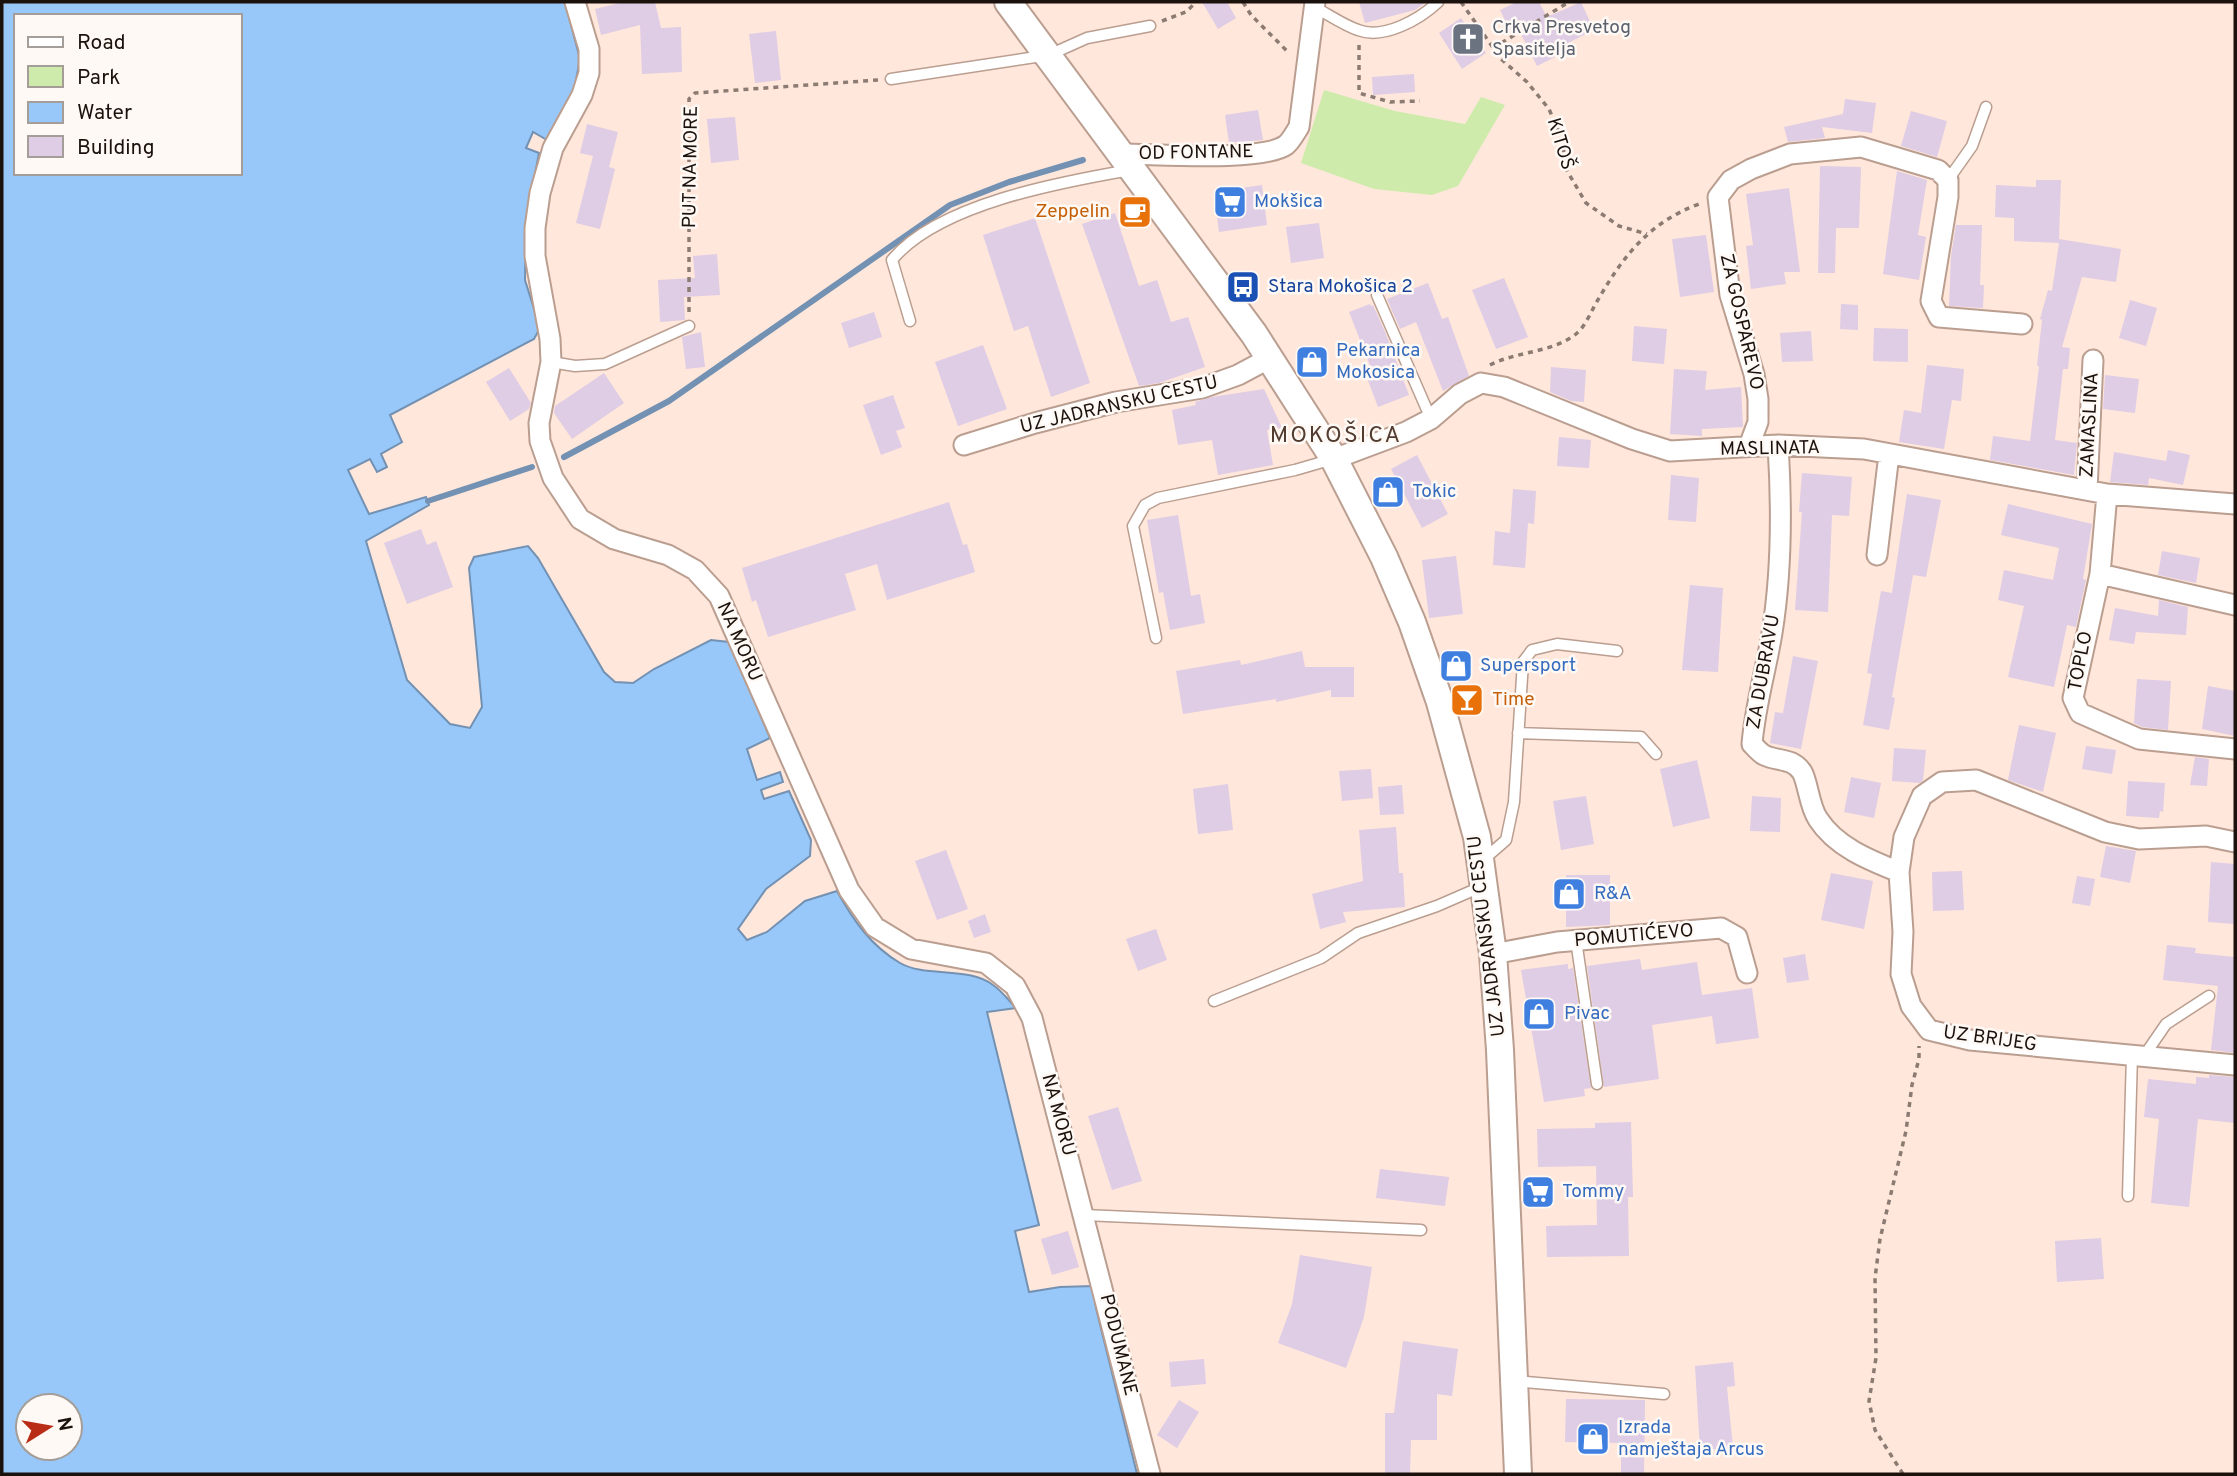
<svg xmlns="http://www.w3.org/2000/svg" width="2237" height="1476" font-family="Overpass,sans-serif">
  <rect width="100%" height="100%" fill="#ffe7db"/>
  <path fill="#cfebac" d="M1324 90 1395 111 1465 124 1481 97 1505 105 1458 186 1432 195 1374 189 1301 163Z"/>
  <path fill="#98c8f9" stroke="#7391b2" stroke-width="2" fill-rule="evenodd" d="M2 2H565L580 59 573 96 547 140 533 132 526 148 539 153 526 221 525 280 540 328 534 339 390 415 402 442 381 454 387 467 377 472 370 459 348 470 369 514 426 497 429 505 366 541 407 680 450 724 470 728 482 707 469 568 474 557 528 546 538 558 604 672 615 682 633 683 654 669 711 640 729 642 770 738 747 749 757 780 780 772 783 782 761 790 764 799 789 791 811 840 810 856 766 889 738 929 747 940 767 932 805 901 837 891C853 920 871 946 900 963 926 978 968 966 993 985 1002 991 1009 1001 1016 1008L987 1012 1039 1225 1015 1231 1029 1292 1060 1287 1093 1286 1096 1308 1137 1474H2ZM16 16H240V173H16ZM28 1406H70V1448H28Z"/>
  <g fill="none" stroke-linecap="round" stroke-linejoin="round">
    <path stroke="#7391b2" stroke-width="6" d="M564 457 669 401 950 205 1009 182 1083 160
      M428 501 532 467"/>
  </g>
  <path fill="#dfcce5" d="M624 2H655L661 28 681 27 682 72 642 74 640 25 601 35 595 9Z
    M1202 2H1227L1236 18 1218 29Z
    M1359 2H1425V3L1415 10 1365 23Z
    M1517 2H1539L1547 17 1581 2 1594 30 1560 47 1563 53 1537 66 1517 26 1510 30 1500 10Z
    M1461 18 1486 53 1462 69 1439 33Z
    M776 31 781 80 755 83 749 34Z
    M1414 74 1415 92 1373 95 1372 77Z
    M1845 99 1876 103 1872 133 1822 127 1825 138 1788 142 1784 127 1843 114Z
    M1258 110 1263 140 1229 143 1225 115Z
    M1911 111 1947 121 1937 157 1901 146Z
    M735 117 739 160 711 163 707 119Z
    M587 124 618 132 609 167 615 169 600 229 576 223 593 156 580 153Z
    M1820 166 1861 167 1859 228H1836L1835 273H1818Z
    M1897 171 1927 180 1918 235 1926 237 1919 280 1883 274Z
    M2036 180H2061L2059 239 2121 249 2116 282 2082 277 2062 347 2070 348 2068 369H2063L2055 440 2077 443 2074 475 1990 460 1993 436 2030 441 2039 366H2037L2042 320 2040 319 2048 290 2052 291 2059 243 2014 241V218L1995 217 1996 185 2036 187Z
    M1262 185 1267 225 1219 232 1214 192Z
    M1789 188 1800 272H1784L1786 284 1751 289 1746 246 1753 245 1746 194Z
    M1115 213 1139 286 1157 280 1171 322 1188 317 1205 367 1159 383 1139 386 1082 224Z
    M1035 218 1090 383 1051 397 1028 326 1014 331 983 235Z
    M1319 223 1324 258 1291 263 1286 227Z
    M1956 225H1982L1980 285H1984L1983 308 1949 306 1951 256Z
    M1706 235 1714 292 1680 297 1672 239Z
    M717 254 720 295 684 297 685 320 660 322 658 280 695 278 693 256Z
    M1504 278 1528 337 1496 349 1472 290Z
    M1428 283 1442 319 1448 317 1469 376 1443 391 1416 322 1400 329 1387 299Z
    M2130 300 2157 308 2146 346 2119 338Z
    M1370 304 1371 306 1373 305 1386 334 1409 395 1378 407 1364 370 1371 368 1349 312Z
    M1841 304 1858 305V330L1840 329Z
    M874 312 882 337 849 348 841 323Z
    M1634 326 1667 329 1664 364 1632 361Z
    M1874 328 1908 329V362L1873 361Z
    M1811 331 1813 361 1782 362 1780 333Z
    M701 332 705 367 686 369 682 337Z
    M983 345 1007 409 958 426 935 362Z
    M1927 365 1964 369 1961 401 1952 400 1944 449 1899 442 1904 410 1921 413Z
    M1551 367 1586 370 1584 402 1571 401 1550 392Z
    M509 368 531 403 529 409 510 421 486 382Z
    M1674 369 1707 371 1705 390 1741 387 1743 427 1702 429V436L1670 434Z
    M604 373 624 403 572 439 554 413 555 406Z
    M2105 375 2139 379 2135 413 2103 409Z
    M1264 389 1282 428 1267 430 1273 465 1218 475 1212 440 1178 445 1172 410 1196 405 1195 402 1212 397Z
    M893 395 905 428 896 431 902 447 881 455 863 405Z
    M1559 437 1591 440 1589 468 1557 466Z
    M2168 450 2190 455 2183 485 2149 478 2148 485 2110 482 2114 452 2166 461Z
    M1417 455 1448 514 1422 528 1391 469Z
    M1802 473 1852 477 1849 516 1832 515 1828 612 1795 610 1802 512H1799Z
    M1671 475 1699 478 1696 522 1668 520Z
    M1513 489 1536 491 1534 524 1528 523 1525 568 1493 565 1495 531 1510 533Z
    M1907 494 1941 500 1926 577 1913 575 1892 697 1895 698 1889 730 1863 725 1872 674 1867 673 1881 591 1892 593Z
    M949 502 963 545 967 544 975 572 887 600 877 564 845 574 856 610 768 637 756 600 752 602 742 568Z
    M2008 504 2092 524 2083 579 2086 580 2076 627 2067 625 2054 687 2008 677 2024 606 1998 600 2004 570 2053 580 2059 548 2001 535Z
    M1178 515 1191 596 1200 594 1205 623 1170 630 1163 592 1159 593 1147 520Z
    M421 529 427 545 436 541 453 587 407 604 384 543Z
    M2162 551 2200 558 2196 583 2158 575Z
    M1456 556 1463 614 1429 618 1422 560Z
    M1690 585 1723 588 1718 672 1682 670Z
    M2159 600 2188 607 2186 635 2136 632 2134 644 2109 640 2115 608 2158 616Z
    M1302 651 1305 667H1354V697H1331V690L1276 702V699L1183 714 1176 671 1240 660 1241 665Z
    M1793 656 1818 661 1801 749 1770 743 1775 712 1783 713Z
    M2137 679 2171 681 2168 730 2142 727 2134 723Z
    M2208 686 2235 691V736L2202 729Z
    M2019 725 2056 733 2043 792 2008 780Z
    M2086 746 2116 750 2112 774 2082 769Z
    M1894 748 1926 750 1923 780 1920 783 1892 781Z
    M2195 757 2209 759 2207 786 2190 785Z
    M1697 760 1710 818 1673 827 1660 769Z
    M1371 769 1373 798 1342 801 1339 771Z
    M1851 777 1881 783 1874 818 1844 812Z
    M2128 781 2165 783 2163 812 2160 811 2159 818 2126 816Z
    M1228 784 1233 830 1198 834 1193 789Z
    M1402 785 1404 814 1380 815 1378 787Z
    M1586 796 1594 844 1561 850 1553 801Z
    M1752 796 1781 798 1780 832 1750 831Z
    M1396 827 1399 873H1403L1405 907 1343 912 1346 922 1320 929 1312 894 1363 881 1359 830Z
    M2106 846 2136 851 2130 883 2100 877Z
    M946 850 968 909 937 920 915 861Z
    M2211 862 2235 864V924L2208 922Z
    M1962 871 1964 910 1933 911 1932 872Z
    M1831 873 1873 881 1864 929 1821 920Z
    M1566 875H1610V925L1566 927Z
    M2077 876 2095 879 2090 906 2072 903Z
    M985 914 991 932 974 938 968 921Z
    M1156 929 1167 960 1138 971 1126 939Z
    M2167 945 2196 948 2195 953 2235 957V1053L2211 1050 2218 986 2163 980Z
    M1805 954 1809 980 1787 983 1783 958Z
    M1640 959 1642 970 1697 962 1702 995 1752 988 1759 1038 1716 1044 1712 1016 1652 1025 1659 1079 1604 1087 1587 966Z
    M1568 964V969L1573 968 1591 1088 1584 1089 1585 1096 1544 1102 1521 970Z
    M2209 1075 2235 1077V1123L2198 1119 2189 1207 2151 1203 2159 1119 2144 1117 2148 1079 2196 1084V1077L2209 1078Z
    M1118 1107 1142 1181 1112 1190 1088 1116Z
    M1631 1122 1633 1197H1628L1629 1256 1547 1257 1546 1226 1597 1225 1596 1166 1538 1167 1537 1129 1595 1128V1123Z
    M1380 1169 1449 1177 1445 1206 1376 1198Z
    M1068 1231 1079 1267 1052 1275 1041 1239Z
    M2101 1238 2104 1279 2057 1282 2055 1241Z
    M1300 1255 1372 1267 1364 1317 1346 1368 1278 1343 1292 1304Z
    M1403 1341 1458 1349 1452 1396 1437 1394V1440H1411L1410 1474H1385V1413H1394Z
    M1204 1359 1206 1384 1171 1387 1169 1362Z
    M1733 1362 1735 1386 1727 1387 1733 1448 1700 1450 1695 1366Z
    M1566 1399 1645 1400 1644 1474H1621V1443L1565 1442Z
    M1179 1400 1199 1412 1177 1448 1157 1435Z"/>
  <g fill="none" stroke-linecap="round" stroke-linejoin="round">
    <defs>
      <path id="service" d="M1314 7C1328 14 1343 25 1358 30 1384 40 1420 19 1438 2
        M891 79 1049 55 1087 38 1150 26
        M1948 180 1972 146 1986 107
        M1377 295 1431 419
        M910 321 892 260C938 204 1061 182 1130 170
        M551 362 575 366 605 364 689 326
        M1156 638 1133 526 1145 505 1158 498 1295 470 1333 459
        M1518 733 1641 737 1656 754
        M1483 860 1506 840 1514 802 1523 662 1532 650 1557 644 1617 651
        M1576 940 1597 1084
        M1214 1001 1321 958 1358 933 1437 906 1483 886
        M2144 1056 2166 1024 2209 996
        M2128 1196 2132 1055
        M1084 1215 1421 1230
        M1514 1381 1664 1394"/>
      <path id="minor" d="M575 2 589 49V73L582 95 553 148 540 193 535 228V256L550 339 551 362 539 423 540 441 553 478 580 519 614 539 668 555 695 570 719 596 849 890 875 927 911 949 986 963 1015 986 1032 1018 1150 1474
        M1123 154C1157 154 1262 162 1286 145 1291 141 1295 133 1299 127L1315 2
        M964 445 1035 423 1116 402 1202 388 1238 375 1270 358
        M1778 445C1782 508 1782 571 1772 633 1766 670 1755 706 1752 744 1755 747 1760 753 1764 755 1778 762 1792 757 1802 772 1808 782 1809 806 1818 819 1836 847 1869 860 1899 872L1904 837 1922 796 1942 782 1976 780 2105 832 2139 839 2206 836 2235 842
        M1749 446 1758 422V399L1754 374 1730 295 1718 197 1731 180 1751 169 1790 154 1861 147 1938 170 1948 180V197L1931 301 1939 317 2022 324
        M1334 459 1406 432 1431 419 1460 394 1481 383 1504 387 1632 439 1670 451 1778 445 1864 449 2107 494 2235 504
        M2087 490 2093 360
        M2107 494 2100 574 2073 698 2080 713 2139 739 2235 749
        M1877 555 1889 454
        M2100 574 2235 605
        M1899 872 1903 932 1901 974 1911 1006 1929 1030 1970 1040 2235 1065
        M1493 954 1557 942 1721 928 1737 937 1747 973"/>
      <path id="secondary" d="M1008 2 1254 334 1334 459 1384 557 1412 622 1440 702 1477 837 1493 954 1500 1050 1518 1474"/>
    </defs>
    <use href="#service" stroke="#ba9e90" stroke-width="13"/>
    <use href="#minor" stroke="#ba9e90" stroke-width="23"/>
    <use href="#secondary" stroke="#ba9e90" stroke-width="30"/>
    <path stroke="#8c7b72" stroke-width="3.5" stroke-dasharray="5 5" stroke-linecap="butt" d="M1243 2 1251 15 1288 52
      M1461 2 1501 59 1527 82 1549 109 1562 139 1566 169 1586 203 1619 226 1647 234
      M1162 21 1186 12 1196 2
      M1359 45V93L1390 102 1420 101
      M1493 48 1569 2
      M689 312V99L695 93 878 80
      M1490 365C1517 351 1552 353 1576 334 1586 326 1592 309 1599 298 1624 255 1650 222 1699 204
      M1903 1474 1875 1430 1869 1401 1876 1358 1875 1278 1880 1239 1906 1131 1912 1085 1919 1059V1046"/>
    <use href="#service" stroke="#fff" stroke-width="10"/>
    <use href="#minor" stroke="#fff" stroke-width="19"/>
    <use href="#secondary" stroke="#fff" stroke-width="26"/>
  </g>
  <defs>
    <symbol id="church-square" viewBox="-11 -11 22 22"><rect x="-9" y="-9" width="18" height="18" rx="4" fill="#6b7280" stroke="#fff9f5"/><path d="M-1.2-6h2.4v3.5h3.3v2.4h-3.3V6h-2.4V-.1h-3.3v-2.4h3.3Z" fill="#fff"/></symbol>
    <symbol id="supermarket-square" viewBox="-11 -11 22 22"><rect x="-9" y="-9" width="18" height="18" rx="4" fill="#3f7fe0" stroke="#fff9f5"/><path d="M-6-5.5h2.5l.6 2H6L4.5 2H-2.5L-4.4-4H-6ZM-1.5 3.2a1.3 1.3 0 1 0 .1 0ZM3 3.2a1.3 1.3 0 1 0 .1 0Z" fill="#fff"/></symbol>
    <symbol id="cafe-square" viewBox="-11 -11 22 22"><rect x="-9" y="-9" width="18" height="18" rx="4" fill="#e8710a" stroke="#fff9f5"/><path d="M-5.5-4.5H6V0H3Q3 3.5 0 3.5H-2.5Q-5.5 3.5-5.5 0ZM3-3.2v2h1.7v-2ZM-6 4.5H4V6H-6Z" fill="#fff"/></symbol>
    <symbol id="bus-square" viewBox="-11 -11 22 22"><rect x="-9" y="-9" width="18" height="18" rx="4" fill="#1a4fb4" stroke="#fff9f5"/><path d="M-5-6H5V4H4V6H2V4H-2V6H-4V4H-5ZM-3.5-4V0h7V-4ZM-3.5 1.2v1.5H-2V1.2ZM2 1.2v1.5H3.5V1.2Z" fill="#fff"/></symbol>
    <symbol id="shop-square" viewBox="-11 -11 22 22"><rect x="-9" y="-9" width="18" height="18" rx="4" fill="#3f7fe0" stroke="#fff9f5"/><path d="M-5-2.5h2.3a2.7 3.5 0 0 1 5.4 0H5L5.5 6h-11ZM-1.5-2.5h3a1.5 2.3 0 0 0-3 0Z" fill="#fff"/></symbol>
    <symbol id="bar-square" viewBox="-11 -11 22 22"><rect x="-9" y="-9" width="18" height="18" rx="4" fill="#e8710a" stroke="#fff9f5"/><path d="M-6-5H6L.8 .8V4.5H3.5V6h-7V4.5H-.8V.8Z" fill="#fff"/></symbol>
  </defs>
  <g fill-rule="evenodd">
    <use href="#church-square" x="1449" y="20" width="38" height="38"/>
    <use href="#supermarket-square" x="1211" y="183" width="38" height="38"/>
    <use href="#cafe-square" x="1116" y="193" width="38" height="38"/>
    <use href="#bus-square" x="1224" y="268" width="38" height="38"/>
    <use href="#shop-square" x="1293" y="343" width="38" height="38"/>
    <use href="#shop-square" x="1369" y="473" width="38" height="38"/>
    <use href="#shop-square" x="1437" y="647" width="38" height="38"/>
    <use href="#bar-square" x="1448" y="681" width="38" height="38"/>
    <use href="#shop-square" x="1550" y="875" width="38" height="38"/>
    <use href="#shop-square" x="1520" y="995" width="38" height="38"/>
    <use href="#supermarket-square" x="1519" y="1173" width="38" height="38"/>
    <use href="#shop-square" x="1574" y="1420" width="38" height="38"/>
  </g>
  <g text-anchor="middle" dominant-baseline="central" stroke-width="5" stroke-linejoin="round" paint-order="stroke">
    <g font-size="19" fill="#5b616d" stroke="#fff9f5" text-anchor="start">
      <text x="1492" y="28">Crkva Presvetog<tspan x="1492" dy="22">Spasitelja</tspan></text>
    </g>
    <g font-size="19" fill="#1c120d" stroke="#fff9f5">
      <text transform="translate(1560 144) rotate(73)">KITOŠ</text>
      <text transform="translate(1196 153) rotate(-1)">OD FONTANE</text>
      <text transform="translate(691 167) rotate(-89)">PUT NA MORE</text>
      <text transform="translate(1741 322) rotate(77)">ZA GOSPAREVO</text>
      <text transform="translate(1119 405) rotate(-13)">UZ JADRANSKU CESTU</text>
      <text transform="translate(2090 425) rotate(-87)">ZAMASLINA</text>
      <text transform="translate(1770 449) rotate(-1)">MASLINATA</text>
      <text transform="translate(739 642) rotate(66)">NA MORU</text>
      <text transform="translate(2081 661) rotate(-79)">TOPLO</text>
      <text transform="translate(1764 672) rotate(-80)">ZA DUBRAVU</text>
      <text transform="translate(1487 936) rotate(-97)">UZ JADRANSKU CESTU</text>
      <text transform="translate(1634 936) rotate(-5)">POMUTIĆEVO</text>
      <text transform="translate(1990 1039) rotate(8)">UZ BRIJEG</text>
      <text transform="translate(1058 1115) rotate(75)">NA MORU</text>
      <text transform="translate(1118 1345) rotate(76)">PODUMANE</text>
    </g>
    <g font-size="19" fill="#366cbe" stroke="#fff9f5" text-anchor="start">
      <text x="1254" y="202">Mokšica</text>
      <text x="1336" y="351">Pekarnica<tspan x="1336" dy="22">Mokosica</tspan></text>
      <text x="1412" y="492">Tokic</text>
      <text x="1480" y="666">Supersport</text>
      <text x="1594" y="894">R&amp;A</text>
      <text x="1564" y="1014">Pivac</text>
      <text x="1562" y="1192">Tommy</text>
      <text x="1618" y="1428">Izrada<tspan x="1618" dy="22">namještaja Arcus</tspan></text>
    </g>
    <g font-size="19" fill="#c56008" stroke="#fff9f5" text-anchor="end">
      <text x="1110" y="212">Zeppelin</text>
      <text x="1492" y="700" text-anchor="start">Time</text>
    </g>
    <g font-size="19" fill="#164399" stroke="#fff9f5" text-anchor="start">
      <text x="1268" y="287">Stara Mokošica 2</text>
    </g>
    <g font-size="23" letter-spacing="2" fill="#523b2f" stroke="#fff9f5">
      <text x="1336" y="436">MOKOŠICA</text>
    </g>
  </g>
  <rect width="2237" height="1476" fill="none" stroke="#1c120d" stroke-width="7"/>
  <rect x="14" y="14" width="228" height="161" fill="#fff9f5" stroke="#a49d98" stroke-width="2"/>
  <rect x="28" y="37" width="35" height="10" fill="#ffffff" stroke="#a49d98" stroke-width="2"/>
  <text x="77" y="49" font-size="21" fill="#1c120d">Road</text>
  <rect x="28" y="66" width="35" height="21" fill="#cfebac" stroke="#a49d98" stroke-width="2"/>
  <text x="77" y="84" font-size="21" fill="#1c120d">Park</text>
  <rect x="28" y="102" width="35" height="21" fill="#98c8f9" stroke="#a49d98" stroke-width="2"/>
  <text x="77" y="119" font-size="21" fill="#1c120d">Water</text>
  <rect x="28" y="136" width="35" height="21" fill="#dfcce5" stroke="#a49d98" stroke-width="2"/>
  <text x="77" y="154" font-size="21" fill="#1c120d">Building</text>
  <g transform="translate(49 1427) rotate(79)"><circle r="33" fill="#fff9f5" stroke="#a49d98" stroke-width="2"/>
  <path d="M0-5L12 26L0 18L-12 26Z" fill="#b92d16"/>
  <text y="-10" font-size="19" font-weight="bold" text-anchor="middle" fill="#1c120d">N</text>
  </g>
</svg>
